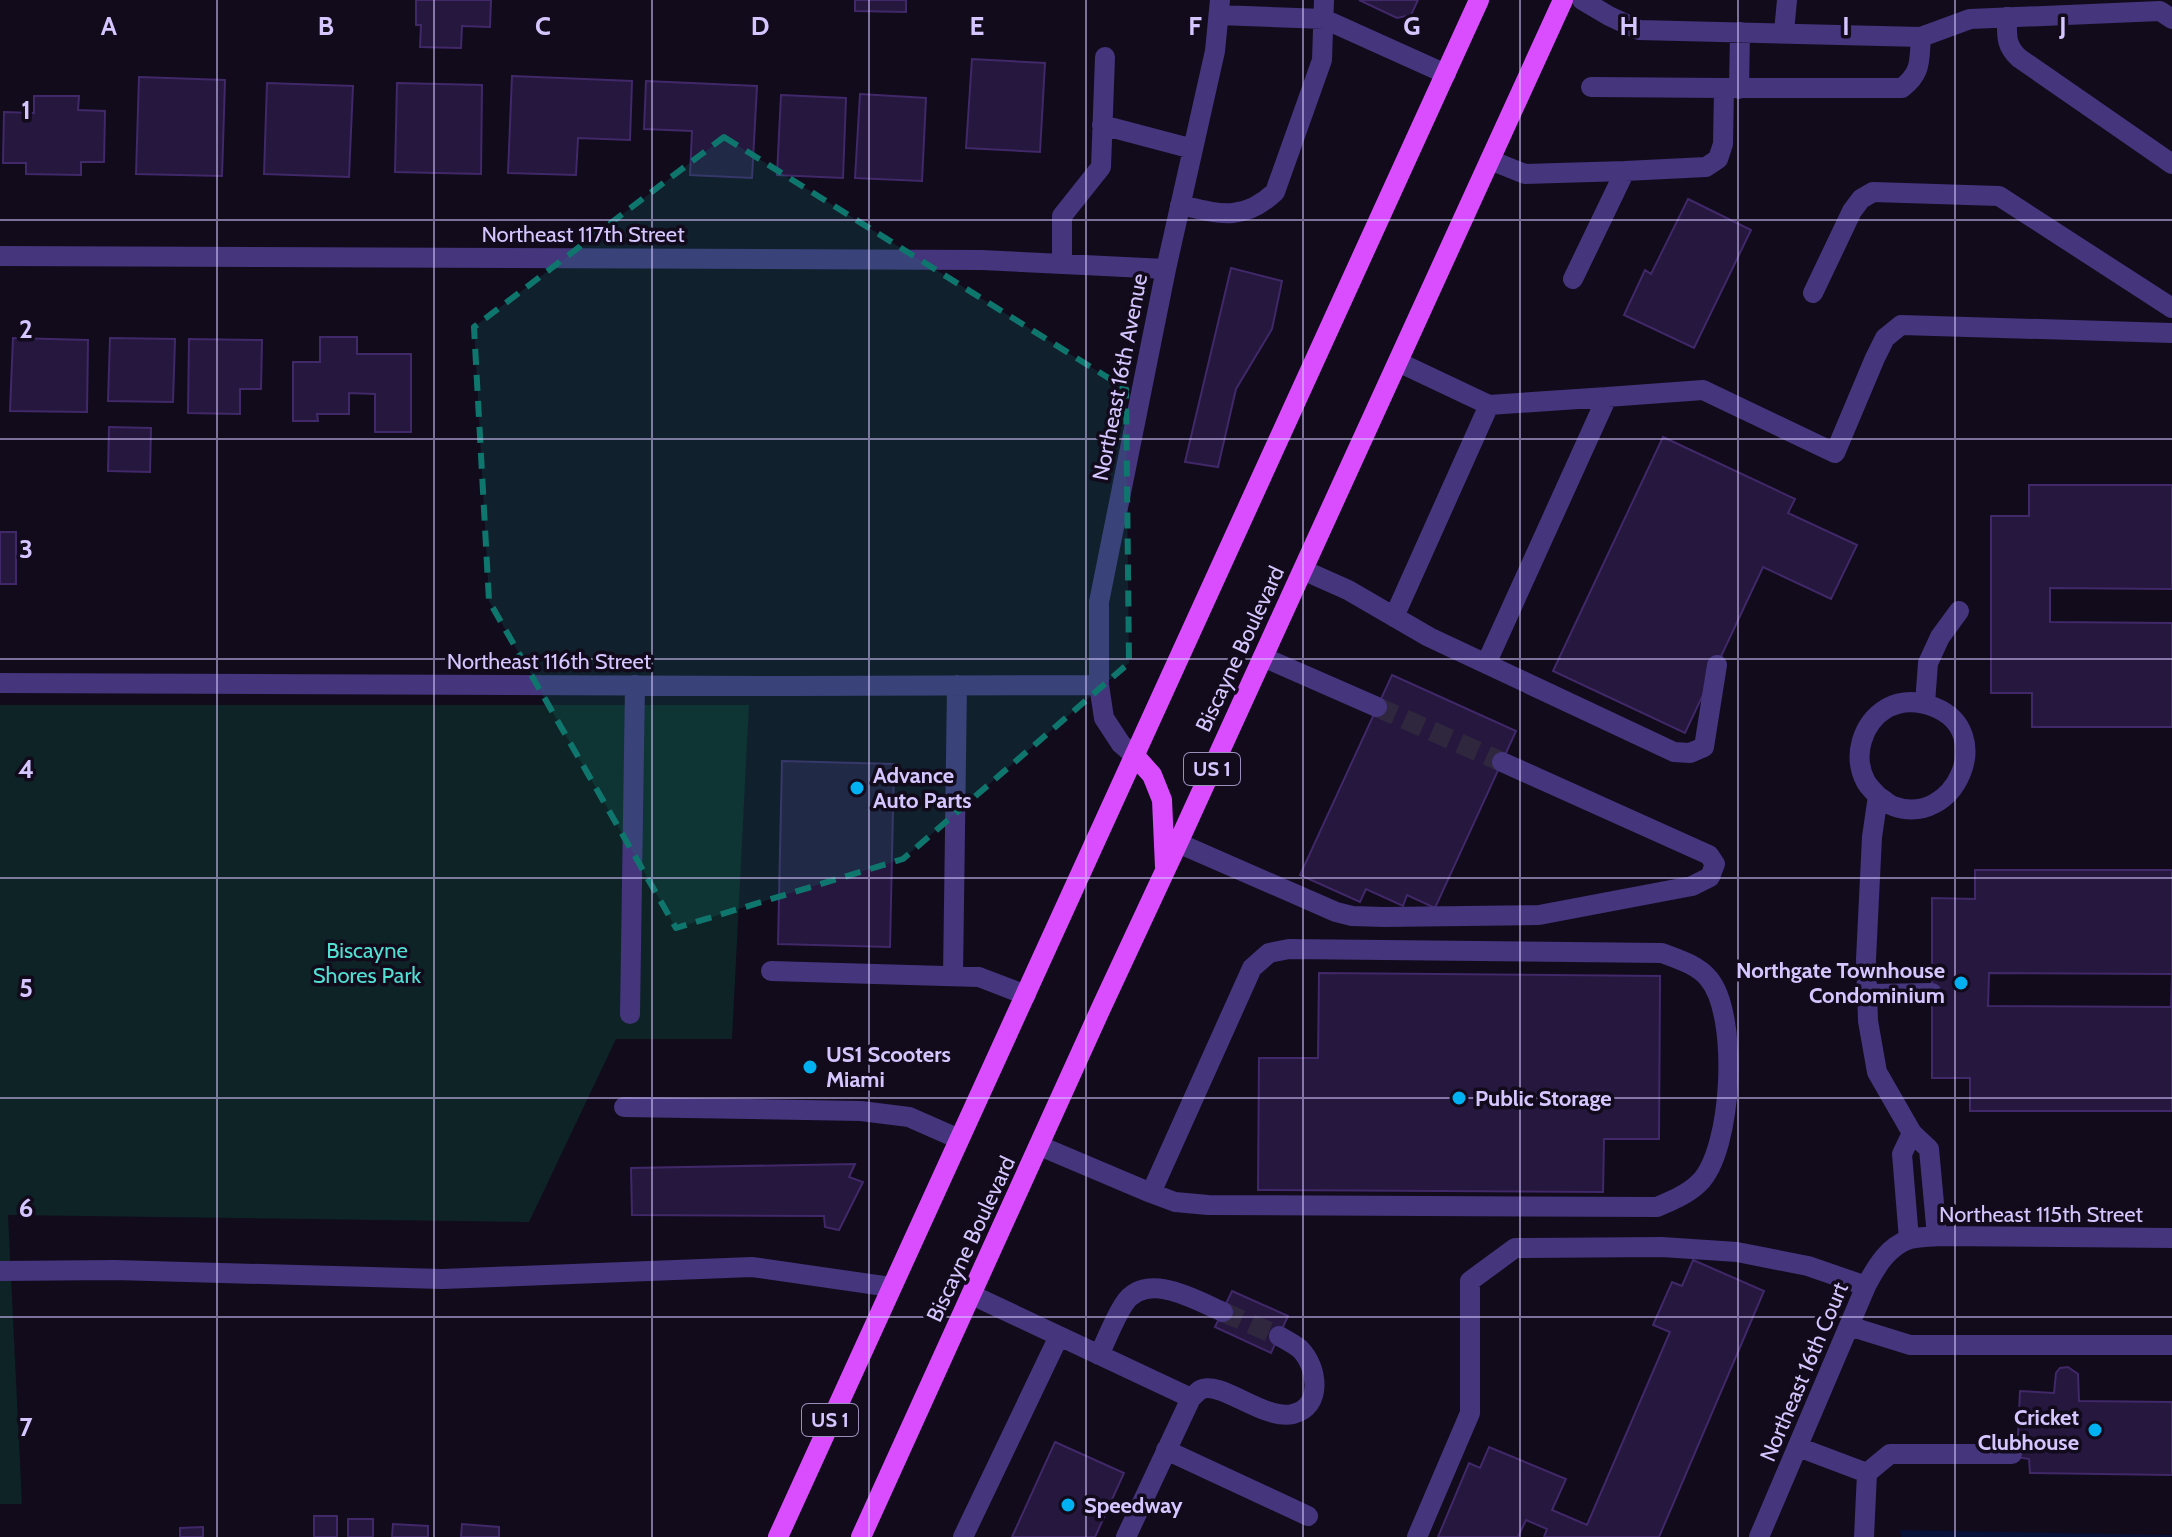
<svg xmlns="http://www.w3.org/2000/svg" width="2172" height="1537" font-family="Cabin,sans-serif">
  <rect width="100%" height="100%" fill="#110b1c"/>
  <path fill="#0e2326" d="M0 705H749L732 1039H616L529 1222 8 1215 22 1504H0Z"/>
  <path fill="#081138" d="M1900 1530 2172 1535V1537H1901Z"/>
  <path fill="#25173d" stroke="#402869" stroke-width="2" fill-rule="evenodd" d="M416 0H491L490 27 462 26 461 48 420 47 421 25H416Z
    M855 0H906V12L855 11Z
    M1359 0H1418L1411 15 1397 18Z
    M972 59 1045 63 1040 152 966 148Z
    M512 76 632 81 630 140 578 138 576 175 508 173Z
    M139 77 225 80 222 176 136 174Z
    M646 81 757 86 752 178 690 175 692 131 644 129Z
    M267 83 353 86 349 177 264 174Z
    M397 83 482 85 481 174 395 172Z
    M860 94 926 98 922 181 855 178Z
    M781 95 846 98 843 178 777 175Z
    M34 96H79L78 110 105 111 104 162H81V175L26 174V163H3L4 112 34 113Z
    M1688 199 1751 230 1694 348 1624 315 1645 270 1651 274Z
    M1231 268 1282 281 1272 329 1236 389 1218 467 1185 462Z
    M320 337H357V354H411V432H375V394L349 393V414H317L318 421H293V362H320Z
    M13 338 88 340 87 412 10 411Z
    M110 338 175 339 173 402 108 401Z
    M189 339 262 340 261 389H240V414L188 413Z
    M109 427 151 428 150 472 108 471Z
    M1663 437 1795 499 1788 513 1857 545 1831 599 1763 567 1685 733 1553 671Z
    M2029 485H2172V589L2050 588V622L2172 623V727H2032V693H1991V516H2029Z
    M0 532H16V584H0Z
    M1392 675 1516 731 1435 908 1407 895 1403 906 1366 889 1360 902 1300 875Z
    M782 761 894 764 890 947 778 944Z
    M1975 870H2172V1111H1970V1078H1932V898L1975 899ZM1989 973 2172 974 2171 1007 1988 1006Z
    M1319 973 1660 976 1659 1139H1604L1603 1192 1258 1190 1259 1058H1318Z
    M855 1164 849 1177 863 1182 839 1230 825 1227 824 1216 632 1215 631 1168Z
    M1693 1260 1764 1291 1659 1537H1544L1547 1529 1526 1520 1518 1537H1438L1469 1463 1480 1468 1489 1447 1566 1479 1552 1510 1587 1525 1670 1332 1653 1325 1672 1282 1682 1286Z
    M1232 1291 1288 1316 1271 1353 1215 1327Z
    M2068 1367 2078 1374 2079 1401 2172 1402V1475L2030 1473 2029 1459 2017 1457 2020 1391 2054 1393 2056 1373 2060 1368Z
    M1055 1442 1124 1473 1095 1537H1012Z
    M314 1516H337V1537H314Z
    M348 1519H373V1537H348Z
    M393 1524 428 1526V1537H392Z
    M462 1524 499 1527V1537H461Z
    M203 1527V1537H180V1528Z"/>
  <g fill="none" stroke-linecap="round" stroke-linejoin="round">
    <path stroke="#2f273e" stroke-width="20" stroke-dasharray="20 10" stroke-linecap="butt" d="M1377 707 1502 762
      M1223 1312 1279 1336"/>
    <path stroke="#44357c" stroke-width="20" d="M1582 0 1609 16 1639 30 1921 37C1919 61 1922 72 1902 88H1724
      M1219 15 1324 19 1446 74
      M2007 17C2007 35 2005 45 2019 58L2172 164
      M1784 32 1787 0
      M1921 37 1970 19 2160 11 2172 19
      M1591 87 1724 88 1723 144 1718 159 1706 167 1625 171
      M1739 89 1740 32
      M1102 125 1193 149
      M1490 160 1525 174 1625 171 1573 279
      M1180 205C1219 214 1243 222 1275 192L1322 60 1324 0
      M0 256 982 260 1166 269
      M1062 264V216L1101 167 1105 57
      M1813 293 1852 211 1861 199 1873 192 1999 196 2172 308
      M1398 362 1489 405 1607 397 1486 664
      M1607 397 1703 390 1835 453 1875 358 1885 338 1901 325 2172 333
      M1303 570 1348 590 1429 637 1674 752 1690 753 1704 747 1717 665
      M1394 617 1489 405
      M1263 657 1377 707
      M0 683 791 686 1099 685
      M1925 703 1928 663 1940 637 1959 611
      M1135 756 1121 744 1104 718 1099 685V602L1166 269 1215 51 1220 0
      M1878 796C1883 799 1888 804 1893 806 1954 829 1998 732 1934 707 1919 701 1902 700 1887 708 1862 723 1852 756 1866 782 1869 787 1874 792 1878 796L1872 837 1866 959 1868 1021 1877 1072 1912 1133 1929 1149 1937 1236
      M1178 843 1336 912 1352 916 1384 917 1539 915 1692 886 1710 877 1715 864 1709 855 1502 762
      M771 971 979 977 1026 995
      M953 976 957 685
      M1867 994 1932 993
      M630 1014 635 685
      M624 1107 861 1111 909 1117 959 1139
      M1040 1146 1151 1193 1252 968 1269 953 1289 949 1662 953C1678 959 1698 965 1709 979 1739 1015 1733 1150 1699 1183 1688 1194 1671 1201 1657 1207L1208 1205 1175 1202 1151 1193
      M1909 1239 1902 1154 1912 1133
      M0 1271 115 1270 442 1279 752 1267 891 1287
      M972 1295 1191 1398
      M1849 1326 1910 1345H2172
      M1099 1355C1107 1339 1114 1319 1124 1304 1146 1270 1196 1300 1223 1312
      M1798 1447 1867 1473 1864 1537
      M1166 1450 1308 1516
      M1867 1473 1890 1454H2012
      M963 1537 1059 1336
      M1126 1537 1191 1398C1194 1396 1197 1392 1200 1390 1220 1379 1264 1421 1293 1414 1323 1407 1318 1367 1300 1349 1294 1344 1286 1340 1279 1336
      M1417 1537 1470 1413V1281L1515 1248 1662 1247 1737 1252 1808 1266 1866 1286
      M1759 1537 1866 1286C1876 1267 1888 1246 1910 1239 1918 1237 1928 1237 1937 1236L2172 1238"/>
    <path stroke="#da4dff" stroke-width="20" d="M1135 756 1152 775 1162 800 1165 867
      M778 1537 1479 0
      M861 1537 1102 1006 1178 843 1563 0"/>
  </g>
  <path fill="#0f766e" fill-opacity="0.2" stroke="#0f766e" stroke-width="6" stroke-dasharray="16 10" stroke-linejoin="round" d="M724 137 1126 389 1129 663 903 859 676 928 489 601 474 327Z"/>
  <path fill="none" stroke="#d6c6ff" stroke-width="2" stroke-opacity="0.55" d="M217 0V1537M434 0V1537M652 0V1537M869 0V1537M1086 0V1537M1303 0V1537M1520 0V1537M1738 0V1537M1955 0V1537M0 220H2172M0 439H2172M0 659H2172M0 878H2172M0 1098H2172M0 1317H2172"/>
  <g fill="#00b1f1" stroke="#110b1c" stroke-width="3">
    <circle cx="857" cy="788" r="8"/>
    <circle cx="1961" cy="983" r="8"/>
    <circle cx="810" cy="1067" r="8"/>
    <circle cx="1459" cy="1098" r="8"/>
    <circle cx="2095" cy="1430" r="8"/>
    <circle cx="1068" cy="1505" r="8"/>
  </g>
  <g text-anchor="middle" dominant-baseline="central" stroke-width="7" stroke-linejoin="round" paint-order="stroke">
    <g fill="#110b1c" stroke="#9b8ebb" stroke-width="2">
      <rect x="1184" y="753" width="56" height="32" rx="6"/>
      <rect x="802" y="1404" width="56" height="32" rx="6"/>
    </g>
    <g font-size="20" font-weight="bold" fill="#d6c6ff">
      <text x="1212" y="769">US 1</text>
      <text x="830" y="1420">US 1</text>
    </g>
    <g font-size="22" fill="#d6c6ff" stroke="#110b1c">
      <text x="583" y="234">Northeast 117th Street</text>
      <text transform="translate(1120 377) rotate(-79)">Northeast 16th Avenue</text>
      <text transform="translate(1240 649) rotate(-65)">Biscayne Boulevard</text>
      <text x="549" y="661">Northeast 116th Street</text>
      <text x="2041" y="1214">Northeast 115th Street</text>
      <text transform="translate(971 1239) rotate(-65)">Biscayne Boulevard</text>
      <text transform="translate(1804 1372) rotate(-67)">Northeast 16th Court</text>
    </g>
    <g font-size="22" font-weight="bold" fill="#d6c6ff" stroke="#110b1c" text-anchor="start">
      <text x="873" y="775">Advance<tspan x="873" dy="25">Auto Parts</tspan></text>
      <text x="1945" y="970" text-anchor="end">Northgate Townhouse<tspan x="1945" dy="25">Condominium</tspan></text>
      <text x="826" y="1054">US1 Scooters<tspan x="826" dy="25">Miami</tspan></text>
      <text x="1475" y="1098">Public Storage</text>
      <text x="2079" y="1417" text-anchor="end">Cricket<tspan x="2079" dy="25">Clubhouse</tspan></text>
      <text x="1084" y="1505">Speedway</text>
    </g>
    <g font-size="22" fill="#52dfd3" stroke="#110b1c">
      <text x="367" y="950">Biscayne<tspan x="367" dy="25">Shores Park</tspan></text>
    </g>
  </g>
  <g font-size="26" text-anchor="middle" font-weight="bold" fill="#d6c6ff" stroke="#110b1c" stroke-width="7" stroke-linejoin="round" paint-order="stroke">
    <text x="109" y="35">A</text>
    <text x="326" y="35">B</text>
    <text x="543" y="35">C</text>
    <text x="760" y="35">D</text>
    <text x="977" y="35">E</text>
    <text x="1195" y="35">F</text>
    <text x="1412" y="35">G</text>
    <text x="1629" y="35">H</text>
    <text x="1846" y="35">I</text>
    <text x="2063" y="35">J</text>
    <text x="26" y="119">1</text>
    <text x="26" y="338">2</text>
    <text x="26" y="558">3</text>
    <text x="26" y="778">4</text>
    <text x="26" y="997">5</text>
    <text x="26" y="1217">6</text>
    <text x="26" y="1436">7</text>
  </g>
</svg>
